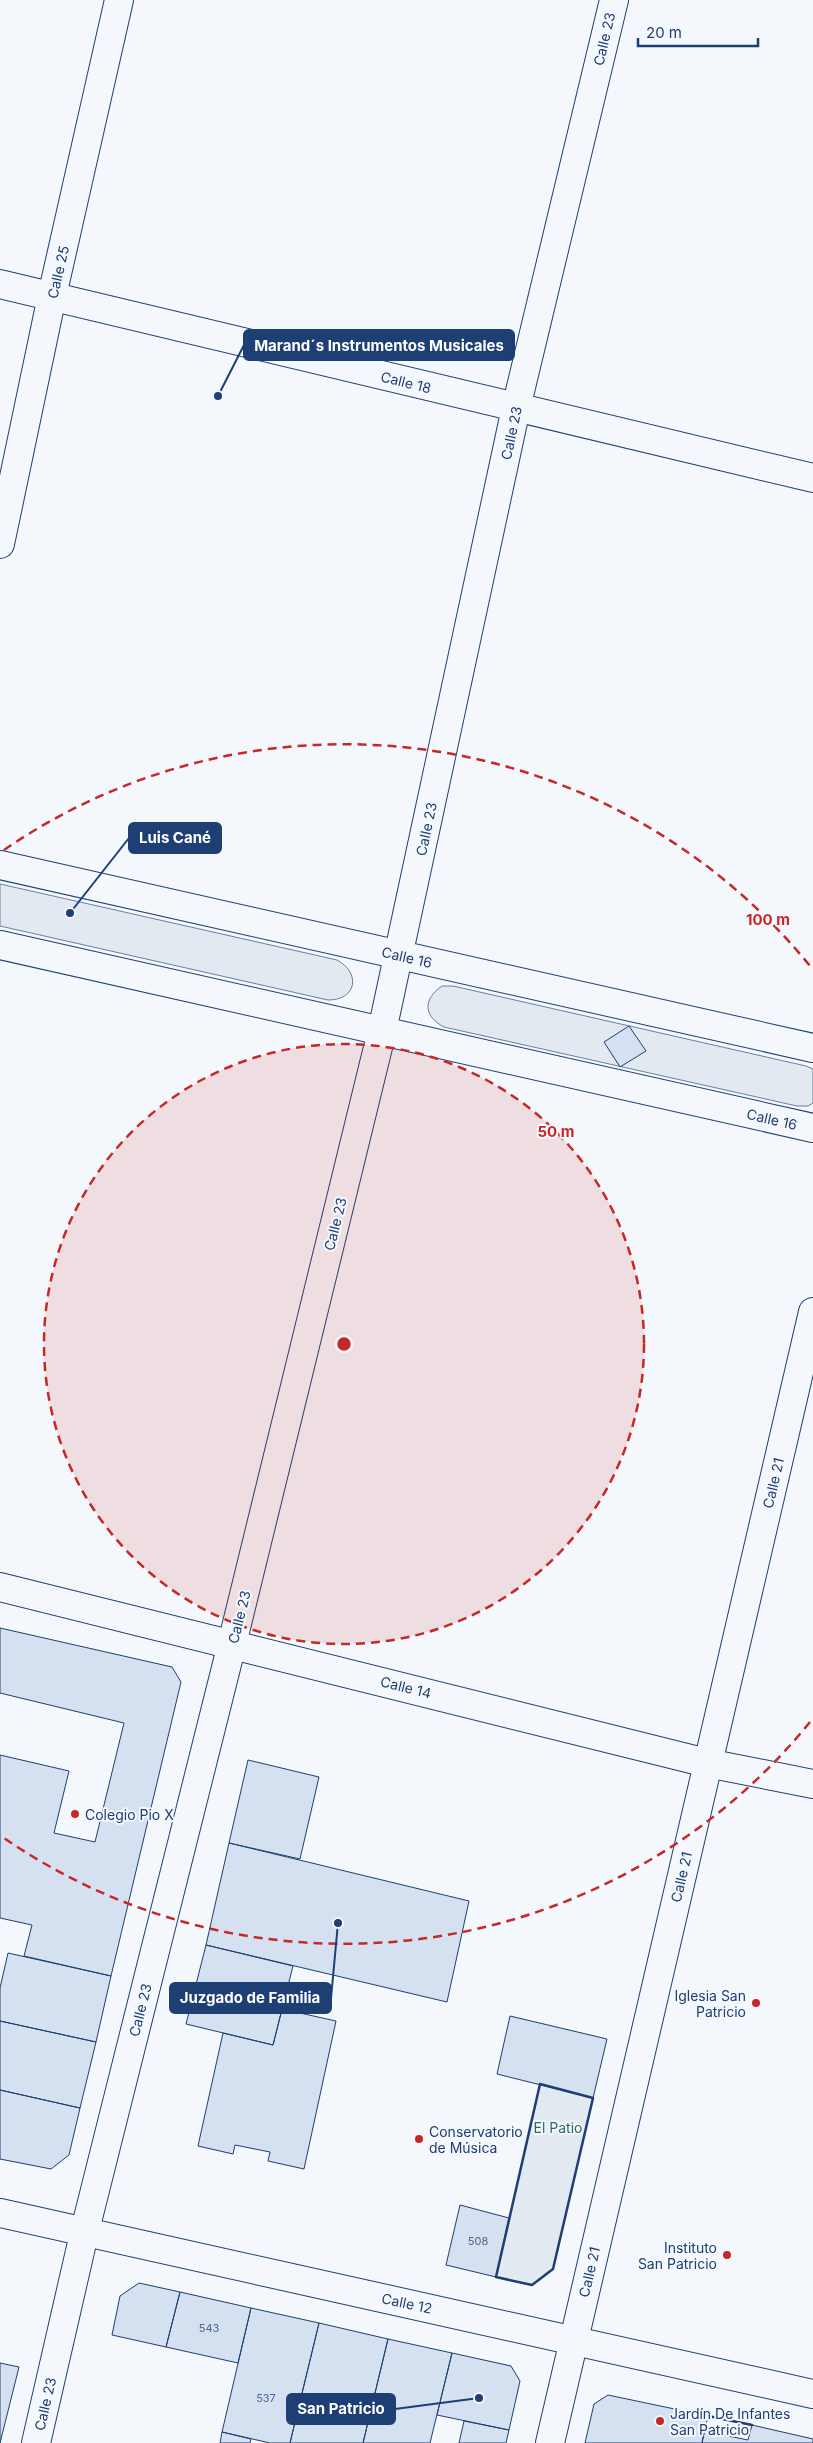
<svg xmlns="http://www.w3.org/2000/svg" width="813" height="2443" font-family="Inter,sans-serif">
  <rect width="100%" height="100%" fill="#f4f7fb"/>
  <path fill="#e3e9f0" stroke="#687fa3" d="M0 884 337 960C361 973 357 1000 328 1000L0 926Z
    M442 986H453L806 1066 813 1069V1103L808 1106H797L444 1027C423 1016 423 999 442 986Z
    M540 2084 593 2098 553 2269 532 2285 496 2277Z"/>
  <path fill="#d5e0f0" stroke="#1d3f73" d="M629 1026 646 1051 620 1067 604 1042Z
    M0 1628 172 1667 181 1682 111 1976 24 1956 32 1925 0 1918V1755L69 1771 54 1833 95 1842 124 1723 0 1693Z
    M248 1760 319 1777 300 1859 229 1843Z
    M229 1843 469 1901 447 2002 206 1945Z
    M206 1945 293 1966 273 2045 186 2024Z
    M8 1953 111 1976 96 2042 0 2021V1988Z
    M282 2009 336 2021 304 2169 268 2161 270 2152 235 2145 233 2154 198 2146 223 2033 273 2045Z
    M510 2016 607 2039 593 2098 497 2074Z
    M0 2021 96 2042 80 2108 0 2090Z
    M0 2090 80 2108 69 2155 51 2169 0 2159Z
    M460 2205 509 2218 496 2277 446 2265Z
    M139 2283 180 2292 166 2347 112 2335 120 2296Z
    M180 2292 251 2308 238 2363 166 2347Z
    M251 2308 319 2323 290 2443H270L222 2432Z
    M319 2323 388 2339 363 2443H290Z
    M388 2339 452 2353 430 2443H363Z
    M452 2353 511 2366 520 2381 509 2430 437 2415Z
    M0 2363 19 2367 0 2443Z
    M608 2395 708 2416 702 2443H585L594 2404Z
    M464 2421 509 2430 506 2443H459Z
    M752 2425 813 2439V2443H702L704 2431 748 2440Z
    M222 2432 251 2439 250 2443H220Z"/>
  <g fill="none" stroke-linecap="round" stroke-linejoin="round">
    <defs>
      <path id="street" d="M0 284 813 478
        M0 544 52 296 119 0
        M0 865 813 1048
        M0 945 813 1128
        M0 1587 707 1763 813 1784
        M0 2213 813 2394
        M36 2443 84 2234 232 1644 382 1031 516 408 614 0
        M550 2443 813 1312"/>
    </defs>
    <use href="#street" stroke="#1d3f73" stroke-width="30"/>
    <use href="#street" stroke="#f4f7fb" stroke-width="28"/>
    <path stroke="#1d3f73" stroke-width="2.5" d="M540 2084 593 2098 553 2269 532 2285 496 2277Z
      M708 2416 752 2425"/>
  </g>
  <circle cx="344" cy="1344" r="300" fill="#c62828" fill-opacity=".12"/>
  <g fill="none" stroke="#c62828" stroke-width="2.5" stroke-dasharray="9 6">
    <circle cx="344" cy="1344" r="300"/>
    <path d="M810 1722A600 600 0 0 1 4 1838M4 850A600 600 0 0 1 810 966"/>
  </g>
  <g fill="#c62828" stroke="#f4f7fb" stroke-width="2">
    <circle cx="75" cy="1814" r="5"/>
    <circle cx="756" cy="2003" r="5"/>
    <circle cx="419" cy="2139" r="5"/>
    <circle cx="727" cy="2255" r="5"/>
    <circle cx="660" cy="2421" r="5"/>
  </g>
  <g text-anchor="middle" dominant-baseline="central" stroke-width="4" stroke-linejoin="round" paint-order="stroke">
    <g font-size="11" fill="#4b6792">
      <text x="478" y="2241">508</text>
      <text x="209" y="2328">543</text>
      <text x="266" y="2398">537</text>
    </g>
    <g font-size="14" fill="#1d3f73" stroke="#f4f7fb">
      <text transform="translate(604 39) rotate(-77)">Calle 23</text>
      <text transform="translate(58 272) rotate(-77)">Calle 25</text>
      <text transform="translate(406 382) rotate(14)">Calle 18</text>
      <text transform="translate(511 433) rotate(-78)">Calle 23</text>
      <text transform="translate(426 829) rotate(-78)">Calle 23</text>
      <text transform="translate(407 957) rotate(13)">Calle 16</text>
      <text transform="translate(772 1119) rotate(13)">Calle 16</text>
      <text transform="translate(335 1224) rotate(-76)">Calle 23</text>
      <text transform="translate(773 1483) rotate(-77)">Calle 21</text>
      <text transform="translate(239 1617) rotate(-76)">Calle 23</text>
      <text transform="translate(406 1687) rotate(14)">Calle 14</text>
      <text transform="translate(681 1877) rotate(-77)">Calle 21</text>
      <text transform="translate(140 2010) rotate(-76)">Calle 23</text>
      <text transform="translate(589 2272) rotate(-77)">Calle 21</text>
      <text transform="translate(407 2303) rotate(12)">Calle 12</text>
      <text transform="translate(45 2404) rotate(-77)">Calle 23</text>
    </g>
    <g font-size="14" fill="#1d3f73" stroke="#f4f7fb" text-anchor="start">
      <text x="85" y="1814">Colegio Pio X</text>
      <text x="746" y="1995" text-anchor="end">Iglesia San<tspan x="746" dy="16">Patricio</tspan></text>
      <text x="429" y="2131">Conservatorio<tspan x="429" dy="16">de Música</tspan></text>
      <text x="717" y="2247" text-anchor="end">Instituto<tspan x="717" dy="16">San Patricio</tspan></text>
      <text x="670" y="2413">Jardín De Infantes<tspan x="670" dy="16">San Patricio</tspan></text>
    </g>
    <g font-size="14" fill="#2c6c60" stroke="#f4f7fb">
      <text x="558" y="2127">El Patio</text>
    </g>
  </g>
  <circle cx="344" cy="1344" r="8" fill="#c62828" stroke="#f4f7fb" stroke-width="2.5"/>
  <g font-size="15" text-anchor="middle" font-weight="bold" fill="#c62828" stroke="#f4f7fb" stroke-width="4" stroke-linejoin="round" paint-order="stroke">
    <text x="768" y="925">100 m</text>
    <text x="556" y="1137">50 m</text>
  </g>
  <path fill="none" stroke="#1d3f73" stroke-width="2" d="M218 396L244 345M70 913L129 838M338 1923L331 1998M479 2398L395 2409"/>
  <g fill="#1d3f73" stroke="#f4f7fb" stroke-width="2">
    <circle cx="218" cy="396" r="5"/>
    <circle cx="70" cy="913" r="5"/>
    <circle cx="338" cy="1923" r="5"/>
    <circle cx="479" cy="2398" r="5"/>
  </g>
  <g fill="#1d3f73" stroke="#1d3f73" stroke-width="2">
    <rect x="244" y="330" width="270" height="30" rx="5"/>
    <rect x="129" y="823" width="92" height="30" rx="5"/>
    <rect x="170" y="1983" width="161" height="30" rx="5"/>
    <rect x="287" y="2394" width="108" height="30" rx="5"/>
  </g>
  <g font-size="15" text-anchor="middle" font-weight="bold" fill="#fff">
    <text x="379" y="351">Marand´s Instrumentos Musicales</text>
    <text x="175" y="843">Luis Cané</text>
    <text x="250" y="2003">Juzgado de Familia</text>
    <text x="341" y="2414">San Patricio</text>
  </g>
  <path d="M638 38v8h120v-8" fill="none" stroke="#1d3f73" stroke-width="2.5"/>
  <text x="646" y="38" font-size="15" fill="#1d3f73" stroke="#f4f7fb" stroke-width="4" paint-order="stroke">20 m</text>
</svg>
